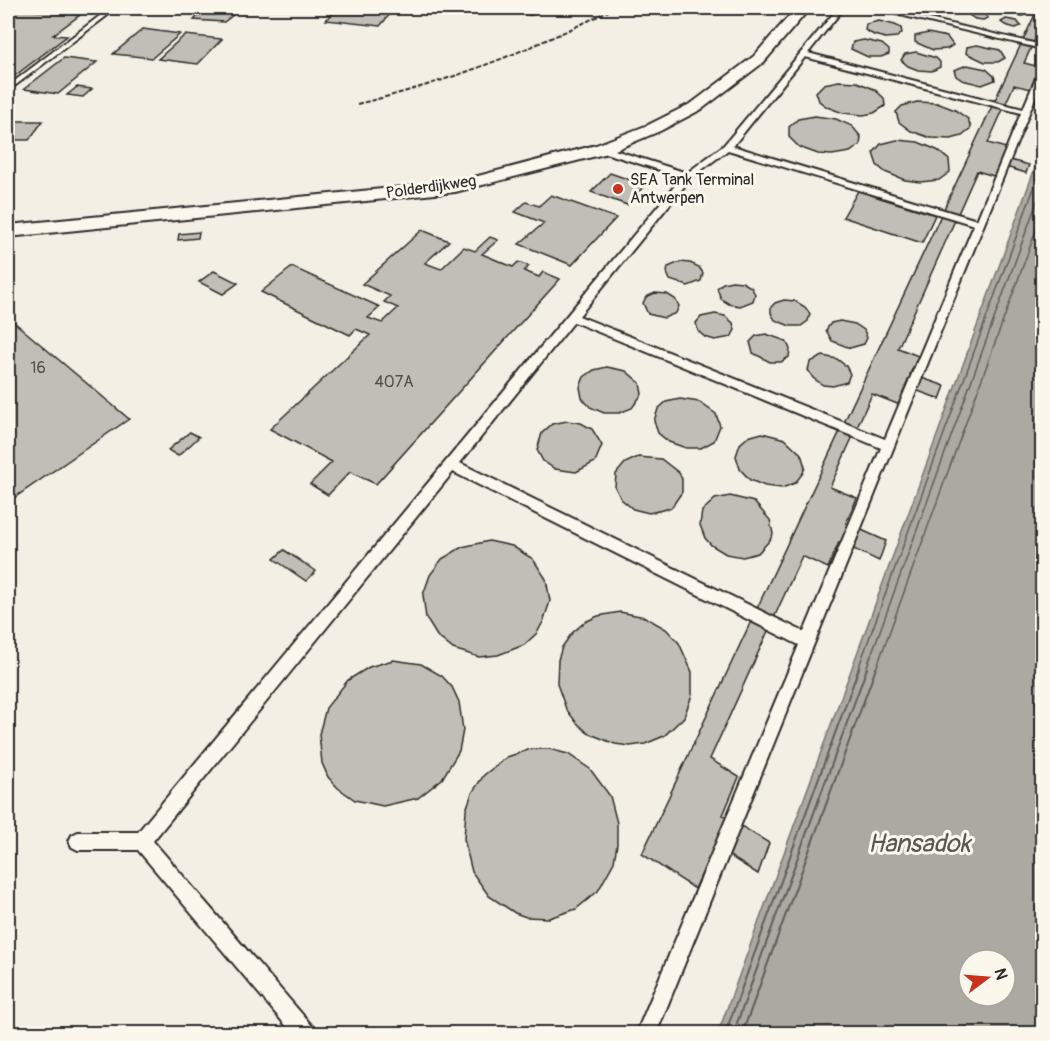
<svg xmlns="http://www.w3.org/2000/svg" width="1050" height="1041" font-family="Pangolin,sans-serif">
  <rect width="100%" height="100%" fill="#f3efe4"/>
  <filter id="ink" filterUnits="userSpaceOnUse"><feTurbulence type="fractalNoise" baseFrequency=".0167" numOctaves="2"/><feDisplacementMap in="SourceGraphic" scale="12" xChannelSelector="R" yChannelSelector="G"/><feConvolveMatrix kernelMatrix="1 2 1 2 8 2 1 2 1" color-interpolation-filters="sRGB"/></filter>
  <g filter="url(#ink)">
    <path fill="#aca9a2" stroke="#787772" stroke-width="1.5" fill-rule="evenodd" d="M1042 149V1033H718ZM969 960H1005V996H969Z"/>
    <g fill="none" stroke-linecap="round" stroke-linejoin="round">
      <path stroke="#5f5d5b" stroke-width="1.5" d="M858 669 1042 166
        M866 669 1042 188
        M876 669 1042 214"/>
      <path stroke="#5f5d5b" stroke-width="2" d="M725 1034 859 668
        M733 1034 867 668
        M742 1034 876 668"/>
    </g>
    <path fill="#c0beb6" stroke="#2b2b2b" stroke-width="1.5" d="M8 8 80 15 53 35 67 36 8 81Z
      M205 8H220L212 15 225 12 233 15 224 22 194 20Z
      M338 8H395L380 26 326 20Z
      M1012 8 1022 9 1027 14 1022 16 1012 14 1008 11Z
      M1038 8H1042V34L1038 33 1024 63 1040 67 1037 74 1042 76V82L1035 80 1031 89 1014 85 988 143 1006 148 1002 158 1029 165 1026 173 999 165 994 176 977 171 898 348 918 356 910 374 945 386 940 399 907 387 900 405 872 394 830 487 857 498 846 523 886 541 879 561 839 542 828 568 802 556 710 759 739 777 723 815 769 843 758 874 714 846 695 889 642 854Z
      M974 12 983 13 988 18 983 20 975 19 969 15Z
      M1006 19 1017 21 1021 26 1015 28 1005 25 1001 22Z
      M879 21 895 25 901 28 902 33 897 37 885 38 874 35 865 30 866 24Z
      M143 29 180 34 152 58 113 54Z
      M928 33 947 37 953 45 947 49 933 50 915 42V36Z
      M185 35 222 39 198 64 158 59Z
      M864 40 882 44 889 50V54L881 57H868L851 49 853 42Z
      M977 45 1000 50 1005 58 998 62H985L966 53 967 47Z
      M916 52 936 58 940 62V67L932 71 918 70 908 66 901 60 905 54Z
      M64 58 97 62 58 94 24 89Z
      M967 65 986 69 994 76 995 80 982 85 962 80 956 76 954 70Z
      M839 81 857 82 874 89 884 98 885 106 874 113 863 115 843 113 827 107 819 101 816 92 824 84Z
      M77 87 92 89 83 97 67 95Z
      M917 102 937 103 955 110 968 119 971 128 962 136 951 139 931 138 911 131 899 122 896 112 902 106Z
      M815 116 836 119 852 126 861 137 860 145 850 152 832 155 818 154 799 147 789 137V127L798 119Z
      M8 121H43L29 140H8Z
      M897 140 918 142 937 150 949 160 950 172 939 180 920 182 905 180 885 172 877 165 873 153 881 144Z
      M610 173 645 185 627 205 591 192Z
      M858 191 935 215 922 243 843 217Z
      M551 195 616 218 572 265 519 244 544 223 515 212 526 202 539 206Z
      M422 230 449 241 425 263 441 269 464 247 475 251 490 237 498 240 482 254 513 267 518 262 529 266 524 271 539 277 543 272 560 279 376 484 350 472 328 495 310 484 332 462 270 429 370 335 356 329 350 335 261 292 292 267 380 307 368 318 382 323 398 308 384 302 390 296 362 284Z
      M199 232 198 238 178 240 179 234Z
      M680 262 690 263 699 267 703 273 701 281 688 286 670 280 667 273 668 267Z
      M214 271 238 283 223 294 199 282Z
      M732 281 742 282 751 287 755 294 753 301 740 306 729 304 721 299 717 288 723 283Z
      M655 293 667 294 675 299 679 306 676 313 664 318 648 314 643 303 646 297Z
      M784 300 795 301 805 307 810 314 808 321 801 326H790L775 320 771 313V307L775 303Z
      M715 314 725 316 733 323 735 330 731 337 715 340 705 337 698 331 696 323 701 317Z
      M8 317 129 419 8 502Z
      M840 321 855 324 864 330 867 338 864 344 850 348 832 341 826 330 831 323Z
      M766 334 786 341 790 349 789 357 781 362H770L753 353 750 342 756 336Z
      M823 356 837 359 846 366 850 374 847 382 833 386 823 385 813 378 808 370 810 362Z
      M607 367 626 371 640 383 642 394 632 408 619 413H604L590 407 582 398 580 387 584 377 594 370Z
      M680 399 699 402 716 414 720 426 714 441 701 448H686L669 442 658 433 654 421 658 409 666 402Z
      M567 421 581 423 592 429 602 445 595 462 576 472 555 469 543 461 537 450 542 433 552 424Z
      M190 432 199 437 178 456 168 450Z
      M762 433 785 439 801 454 805 467 803 473 795 483 782 488 765 486 750 480 740 469 736 456 740 444 748 437Z
      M638 457 661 459 679 473 682 479V492L671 508 649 513 633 509 621 499 615 487 616 474 625 463Z
      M730 496 754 502 770 520 773 534 770 540 758 553 743 557 726 554 711 545 705 538 700 525 702 511 715 499Z
      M489 541 512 546 533 559 546 579 550 601 544 620 537 633 524 645 498 655 479 657 453 649 437 636 426 618 423 595 430 575 442 559 462 547Z
      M284 550 316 571 306 581 274 559Z
      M620 612 645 617 666 629 679 643 692 672V695L684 717 664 736 645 744 630 746 615 744 588 733 576 722 566 709 557 684 558 660 562 647 572 633 585 622 598 616Z
      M393 660 421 664 442 676 452 687 459 702 463 730 459 751 442 779 418 798 383 806 355 800 338 788 328 777 322 763 319 734 326 708 348 680 369 667Z
      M531 749H549L568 754 590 769 610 796 617 823V844L614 862 598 891 576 909 549 918 526 917 515 913 489 896 472 872 464 839 466 810 472 793 484 775 507 757Z"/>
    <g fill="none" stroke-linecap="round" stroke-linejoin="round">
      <defs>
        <path id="lane" d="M110 8H117L8 91V86Z
          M484 8 530 10 541 8 531 14Z
          M838 8H844L808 53 1023 109 1038 73 1042 71V81L656 1034H636L799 645 453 472 153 841 313 1027 316 1034H293L138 850H78L72 847 69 841 72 835 78 832H138L682 177 599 151V147H605L687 173 724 145ZM805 57 1021 113 977 220 733 146ZM728 150 974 225 885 439 579 316 691 178ZM574 322 881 448 804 632 460 463Z
          M871 8H881L1042 45V49Z"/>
        <path id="street" d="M796 8H810L764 62 702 109 660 131 608 153 455 192 8 237V225L455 182 596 145 648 125 692 103 754 56Z"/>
      </defs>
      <use href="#lane" stroke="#2b2b2b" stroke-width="4"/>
      <use href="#street" stroke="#2b2b2b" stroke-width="4"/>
      <use href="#lane" fill="#fbf7ec" fill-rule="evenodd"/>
      <use href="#street" fill="#fbf7ec" fill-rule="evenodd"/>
      <path stroke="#2b2b2b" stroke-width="2" stroke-dasharray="5 2" stroke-linecap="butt" d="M566 12 580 8
        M357 104C447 83 531 50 614 8"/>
    </g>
  </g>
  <circle fill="#c8321e" stroke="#fbf7ec" stroke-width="2" cx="618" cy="189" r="6"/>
  <g text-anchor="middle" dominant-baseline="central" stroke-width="6" stroke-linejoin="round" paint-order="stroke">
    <g font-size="16" fill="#2b2b2b" stroke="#fbf7ec" text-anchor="start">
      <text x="630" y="180">SEA Tank Terminal<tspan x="630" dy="18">Antwerpen</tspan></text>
    </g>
    <g font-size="16" fill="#2b2b2b" stroke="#fbf7ec">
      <text transform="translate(431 187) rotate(-8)">Polderdijkweg</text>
    </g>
    <g font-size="16" fill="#50504e">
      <text x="38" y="368">16</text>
      <text x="394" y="382">407A</text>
    </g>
    <g font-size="26" font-style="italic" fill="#585755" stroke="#fbf7ec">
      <text x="919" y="844">Hansadok</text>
    </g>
  </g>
  <rect width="1050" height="1041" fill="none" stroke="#fbf7ec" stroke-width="30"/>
  <rect x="15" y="15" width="1020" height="1011" fill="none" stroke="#2b2b2b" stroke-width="2" filter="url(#ink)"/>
  <g transform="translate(987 978) rotate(74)"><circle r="28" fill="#fbf7ec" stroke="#a8a59f" stroke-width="1.5"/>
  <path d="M0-4.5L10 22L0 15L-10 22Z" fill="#c8321e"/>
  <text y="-9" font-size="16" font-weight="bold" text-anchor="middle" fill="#2b2b2b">N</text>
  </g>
</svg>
